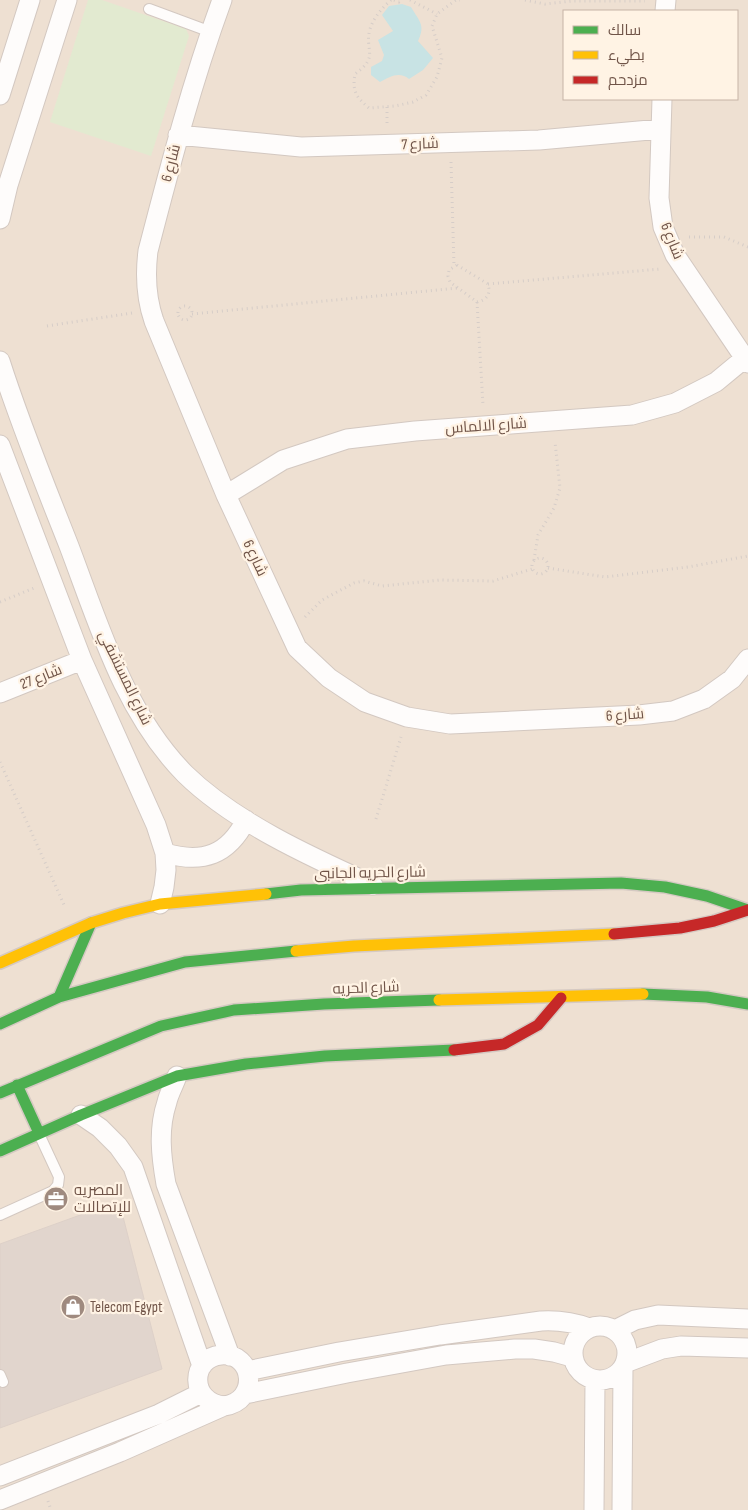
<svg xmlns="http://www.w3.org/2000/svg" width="748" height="1510" font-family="'Sofia Sans Condensed',Cairo,sans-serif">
  <rect width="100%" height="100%" fill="#f5ede5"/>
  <path fill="#eee0d2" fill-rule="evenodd" d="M0 0H748V1510H0ZM564 11H737V99H564Z"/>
  <path fill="#e2ead0" d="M88 0H102L186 29 189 36 151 156 50 122Z"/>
  <path fill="#c8e3e4" d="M402 4 411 7C419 21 426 25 418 41L433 58 423 70 409 79C399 71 390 77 380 82L371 75V67L382 61 384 55 378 40 393 31 382 15 389 6Z"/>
  <path fill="#e1d5cd" stroke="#ddd0c8" d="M119 1201 162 1369 0 1428V1244Z"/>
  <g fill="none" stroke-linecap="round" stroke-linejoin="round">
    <defs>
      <path id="lane" d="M149 9 211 32
        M0 1215 53 1191 58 1185 59 1177 39 1134
        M0 1375 3 1382"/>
      <path id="street" d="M222 0C192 82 170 166 148 251 145 275 146 298 154 321L226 495 297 648 329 678 365 702 407 717 450 724 639 715 673 711 704 699 732 679 748 659
        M665 11 666 0
        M0 95 30 0
        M662 99 659 198 663 227 675 255 748 363
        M178 135 301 147 539 140 661 129
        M0 219 8 185 67 0
        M0 361C20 424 45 485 69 546 99 625 124 712 185 774 234 822 311 857 373 885
        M0 445 82 660 156 825 165 853 166 870 164 887 160 904
        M226 495 283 460 347 439 415 431 632 415 675 403 716 382 745 358
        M0 693 82 660
        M165 853C203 864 228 855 246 820
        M177 1076C174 1085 169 1093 167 1102 158 1129 161 1156 166 1184L230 1356
        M81 1115 100 1128 118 1146 133 1167 202 1366
        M573 1353a27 27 0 1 1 54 0a27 27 0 1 1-54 0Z
        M615 1330 635 1320 658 1315 748 1319
        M625 1363 662 1349 681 1346 748 1348
        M247 1371 339 1352 440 1335 541 1321C559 1320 573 1322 589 1328
        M245 1394 347 1373 446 1355 515 1349H534L554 1352 572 1357
        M0 1476 159 1414 201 1393
        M0 1500 120 1452 224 1406C260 1401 254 1352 221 1355 190 1358 189 1402 224 1406
        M594 1510 595 1380
        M622 1510 623 1367"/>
      <path id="fast" d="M266 894 301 890 621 883 665 887 707 896 748 910
        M643 994 707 997 748 1004
        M59 997 91 923
        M0 1024 59 997 185 962 296 951
        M17 1085 39 1133
        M0 1093 161 1026 234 1010 324 1004 439 1000
        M0 1151 81 1115 177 1076 246 1064 325 1056 454 1050"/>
      <path id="slow" d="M296 951 354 946 614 934
        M0 963 91 923 123 913 160 904 266 894
        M439 1000 643 994"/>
      <path id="jam" d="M614 934 680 928 714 921 748 910
        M454 1050 504 1044 538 1025 561 998"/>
    </defs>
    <use href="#lane" stroke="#d3c8c1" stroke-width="12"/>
    <use href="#street" stroke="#d3c8c1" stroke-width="21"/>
    <use href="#fast" stroke="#d5c9c2" stroke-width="14"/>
    <use href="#slow" stroke="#d5c9c2" stroke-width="14"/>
    <use href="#jam" stroke="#d5c9c2" stroke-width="14"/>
    <path stroke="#d6cdc8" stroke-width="3" stroke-dasharray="1 4" stroke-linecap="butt" d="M391 0C382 8 374 17 370 29 364 51 380 56 355 74 352 91 356 97 369 108L395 106 413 102 426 95 437 77 442 58 432 26 437 14 456 0H460
      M394 0 399 2 402 0
      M410 0 437 14
      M525 0 545 4 572 1H645
      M387 107V124
      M451 162 454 266
      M689 237H724L748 247
      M457 265 488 284C491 294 487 300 477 302L450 282 448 276 449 270Z
      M488 284 660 269
      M477 302 483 405
      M178 313a7 7 0 1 1 14 0a7 7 0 1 1-14 0Z
      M192 314 458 288
      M47 326 132 313
      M532 566a8 8 0 1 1 16 0a8 8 0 1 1-16 0Z
      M534 560 538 535 554 508 560 488 555 442
      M548 568 605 577 688 567 748 556
      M0 602 34 588
      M305 617 322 600 354 583 364 581 382 586 440 580 493 581 532 569
      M0 762 65 907
      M376 819 401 737
      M48 1501 51 1510"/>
    <use href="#lane" stroke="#fefcfb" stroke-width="10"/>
    <use href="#street" stroke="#fefcfb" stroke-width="19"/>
    <use href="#fast" stroke="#4caf50" stroke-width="11"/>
    <use href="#slow" stroke="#ffc107" stroke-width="11"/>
    <use href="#jam" stroke="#c62828" stroke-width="11"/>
  </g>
  <defs>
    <symbol id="office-disc" viewBox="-11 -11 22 22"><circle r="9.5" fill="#9f8a7f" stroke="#fff3e4"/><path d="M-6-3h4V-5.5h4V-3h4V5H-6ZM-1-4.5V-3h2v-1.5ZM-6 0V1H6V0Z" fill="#fff"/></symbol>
    <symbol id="shop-disc" viewBox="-11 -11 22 22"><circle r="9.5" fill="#9f8a7f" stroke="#fff3e4"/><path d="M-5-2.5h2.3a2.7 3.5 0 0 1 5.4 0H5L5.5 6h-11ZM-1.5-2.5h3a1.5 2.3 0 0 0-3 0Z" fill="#fff"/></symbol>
  </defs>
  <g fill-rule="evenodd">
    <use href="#office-disc" x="42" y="1185" width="28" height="28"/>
    <use href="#shop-disc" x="59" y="1293" width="28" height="28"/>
  </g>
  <g text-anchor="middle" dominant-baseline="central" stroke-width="4.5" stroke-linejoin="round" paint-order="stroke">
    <g font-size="15" fill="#705448" stroke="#fff3e4">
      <text transform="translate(420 144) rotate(-2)">شارع 7</text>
      <text transform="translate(171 163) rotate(-75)">شارع 6</text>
      <text transform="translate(672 241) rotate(68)">شارع 6</text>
      <text transform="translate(486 426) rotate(-4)">شارع الالماس</text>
      <text transform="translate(255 558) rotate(65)">شارع 6</text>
      <text transform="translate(41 677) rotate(-22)">شارع 27</text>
      <text transform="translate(125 678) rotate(64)">شارع المستشفي</text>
      <text transform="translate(625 715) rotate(-4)">شارع 6</text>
      <text transform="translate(370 873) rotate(-1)">شارع الحريه الجانبى</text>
      <text transform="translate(366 988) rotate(-2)">شارع الحريه</text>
    </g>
    <g font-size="15" fill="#705448" stroke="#fff3e4" text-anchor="start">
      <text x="74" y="1190">المصريه<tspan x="74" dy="17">للإتصالات</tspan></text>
      <text x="90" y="1307">Telecom Egypt</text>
    </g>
  </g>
  <rect x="563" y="10" width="175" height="90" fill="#fff3e4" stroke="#c6b3a6"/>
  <rect x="573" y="26" width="25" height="8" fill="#4caf50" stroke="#c6b3a6"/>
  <text x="608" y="35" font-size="15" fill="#705448">سالك</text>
  <rect x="573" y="51" width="25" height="8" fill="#ffc107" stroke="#c6b3a6"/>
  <text x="608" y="60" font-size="15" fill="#705448">بطيء</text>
  <rect x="573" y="76" width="25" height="8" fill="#c62828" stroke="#c6b3a6"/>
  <text x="608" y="85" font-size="15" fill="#705448">مزدحم</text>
</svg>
